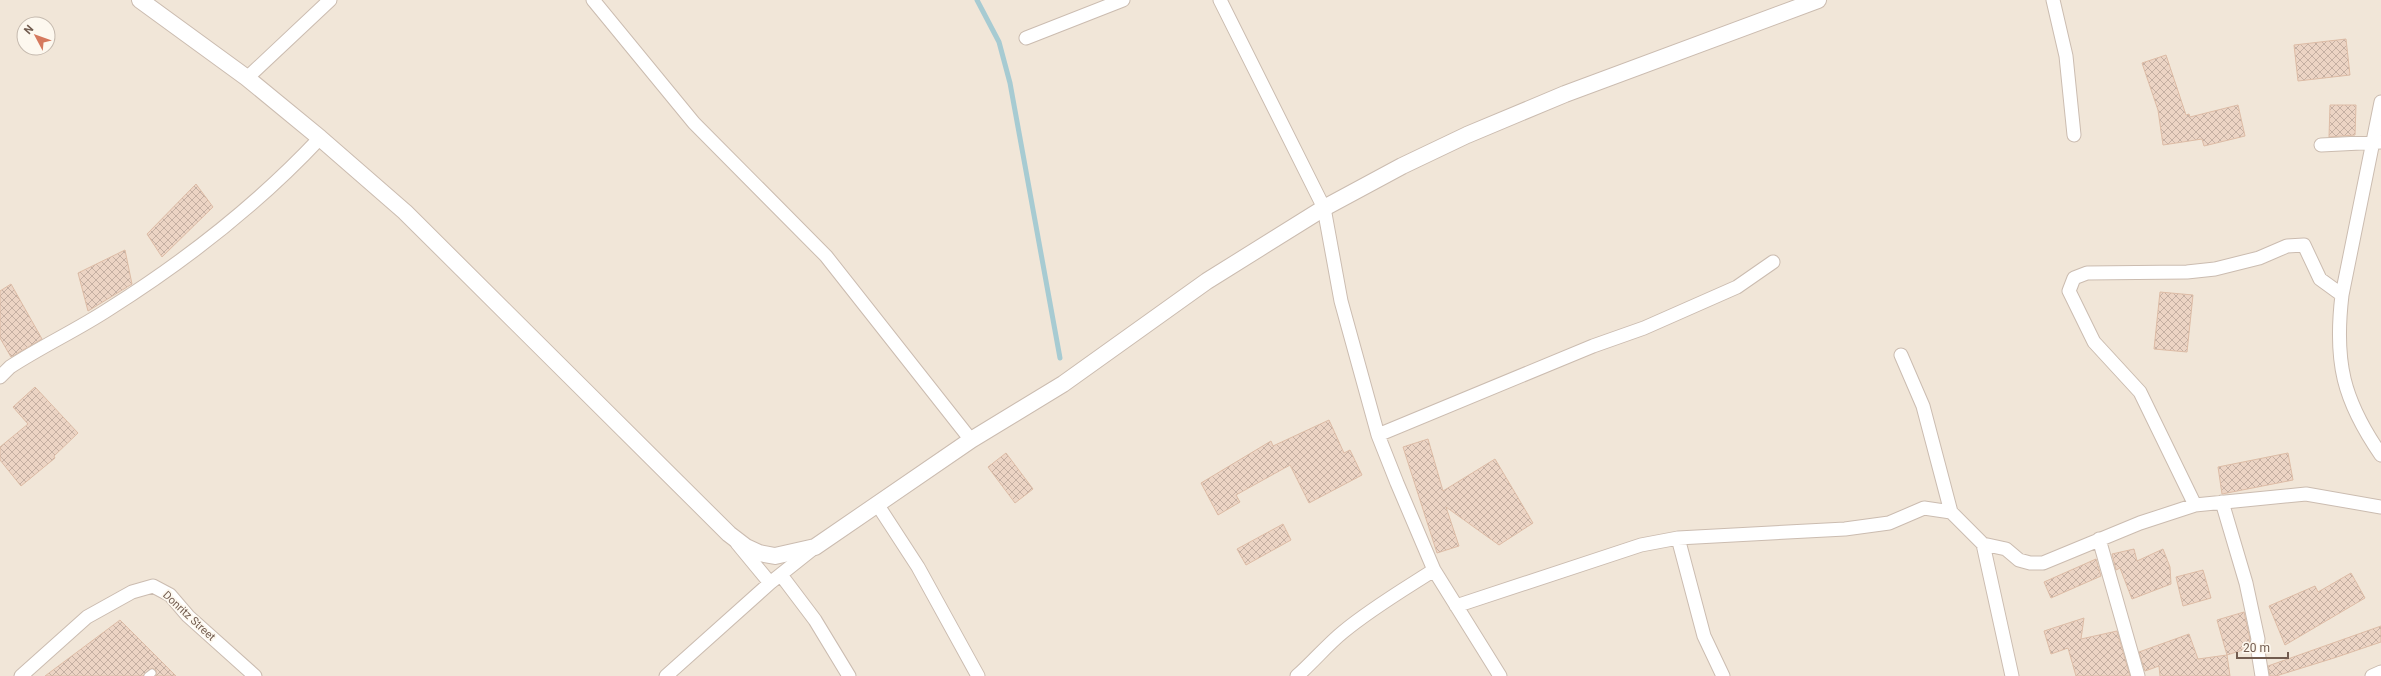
<svg xmlns="http://www.w3.org/2000/svg" width="2381" height="676" font-family="Roboto,sans-serif">
  <defs>
    <pattern id="building-cross-hatch" width="8" height="8" patternUnits="userSpaceOnUse"><rect width="8" height="8" fill="#ecd4c4"/><path d="M0 0l8 8M0 8l8-8" fill="none" stroke="#c4afa2"/></pattern>
  </defs>
  <rect width="100%" height="100%" fill="#faf4e9"/>
  <path fill="#f1e6d8" fill-rule="evenodd" d="M0 0H2381V676H0ZM24 24H48V48H24Z"/>
  <g fill="none" stroke-linecap="round" stroke-linejoin="round">
    <path stroke="#a7cbd2" stroke-width="5" d="M977 0 999 42 1010 83 1060 358"/>
  </g>
  <path fill="url(#building-cross-hatch)" stroke="#ddbca6" d="M2346 39 2350 75 2298 81 2294 45Z
    M2166 55 2186 115 2189 114 2190 117 2238 105 2245 136 2204 146 2202 139 2163 145 2158 110 2142 63Z
    M2330 105H2356L2355 135 2329 137Z
    M196 184 213 207 162 257 147 234Z
    M125 250 132 284 88 311 78 273Z
    M11 284 42 339 11 357 0 338V291Z
    M2160 292 2193 295 2187 352 2154 349Z
    M35 387 78 433 54 456 55 458 21 486 0 460V447L28 424 13 407Z
    M1329 420 1344 453 1350 450 1362 475 1309 503 1290 465 1236 495 1240 502 1218 515 1201 483 1271 441 1273 446Z
    M1428 439 1443 491 1495 459 1533 523 1499 545 1446 507 1459 546 1437 553 1403 447Z
    M1006 453 1033 489 1015 503 988 467Z
    M2288 453 2293 480 2222 494 2218 467Z
    M1283 524 1291 540 1246 565 1237 549Z
    M2134 549 2137 561 2163 549 2170 567 2171 584 2132 599 2120 568 2116 570 2112 554Z
    M2096 559 2101 576 2051 598 2044 582Z
    M2203 570 2211 598 2183 606 2176 577Z
    M2351 573 2365 598 2285 645 2269 606 2315 586 2318 592Z
    M2244 612 2250 639 2249 648 2227 655 2217 620Z
    M2084 618 2081 639 2117 631 2130 676H2076L2068 648 2051 654 2044 631Z
    M120 620 176 676H156V670L152 668 143 676H45Z
    M2381 626V642L2334 658 2276 676H2270L2268 666Z
    M2189 634 2198 659 2227 655 2230 676H2160L2159 666 2145 671 2139 652Z"/>
  <g fill="none" stroke-linecap="round" stroke-linejoin="round">
    <defs>
      <path id="service" d="M148 676 152 673"/>
      <path id="minor" d="M593 0 694 123 826 256 971 440
        M1220 0 1324 208 1341 301 1378 435 1397 483 1434 570 1500 676
        M2053 0 2066 56 2074 135
        M1026 38 1123 0
        M247 78 330 0
        M2381 102 2342 295C2334 362 2343 400 2381 455
        M2321 145 2381 142
        M1901 355 1923 406 1951 512
        M0 377 10 367C42 346 77 330 109 309 185 261 259 203 320 138
        M1378 435 1593 346 1644 328 1737 287 1773 262
        M2222 502 2246 583 2258 639 2257 645 2262 676
        M877 504 918 567 978 676
        M2195 505 2140 392 2094 342 2069 291 2074 278 2087 273 2187 272 2215 269 2259 258 2287 246 2304 245 2320 279 2342 295
        M1678 538 1704 636 1723 676
        M2099 539 2138 676
        M737 543 770 583
        M1983 544 2012 676
        M781 575 815 620 849 676
        M1456 606 1641 545 1678 538 1845 529 1889 523 1924 508 1951 512 1983 544 2006 549 2019 560 2030 563H2043L2140 523 2195 505 2306 494 2381 507
        M21 676 87 617 132 592 153 586 170 595 188 616 255 676
        M666 676 770 583 814 548
        M1297 676C1313 662 1328 644 1343 632 1372 608 1403 590 1434 570
        M2372 676 2381 672"/>
      <path id="tertiary" d="M140 0 247 78 320 138 405 212 729 534 746 547 759 553 775 556 815 547 971 440 1063 384 1207 281 1324 208 1402 166 1467 135 1565 94 1818 0"/>
    </defs>
    <use href="#service" stroke="#cbbcb0" stroke-width="9"/>
    <use href="#minor" stroke="#cbbcb0" stroke-width="15"/>
    <use href="#tertiary" stroke="#cbbcb0" stroke-width="18"/>
    <use href="#service" stroke="#fff" stroke-width="7"/>
    <use href="#minor" stroke="#fff" stroke-width="13"/>
    <use href="#tertiary" stroke="#fff" stroke-width="16"/>
  </g>
  <g text-anchor="middle" dominant-baseline="central" stroke-width="3.5" stroke-linejoin="round" paint-order="stroke">
    <g font-size="11" fill="#725c4f" stroke="#fdf8ef">
      <text transform="translate(189 616) rotate(43)">Donritz Street</text>
    </g>
  </g>
  <g transform="translate(36 36) rotate(311)"><circle r="19" fill="#fdf8ef" stroke="#c5baaf"/>
  <path d="M0-3L7 15L0 10L-7 15Z" fill="#d5795d"/>
  <text y="-6" font-size="11" font-weight="bold" text-anchor="middle" fill="#725c4f">N</text>
  </g>
  <path d="M2237 652v6h51v-6" fill="none" stroke="#725c4f" stroke-width="2"/>
  <text x="2243" y="652" font-size="12" fill="#725c4f" stroke="#fdf8ef" stroke-width="3" paint-order="stroke">20 m</text>
</svg>
